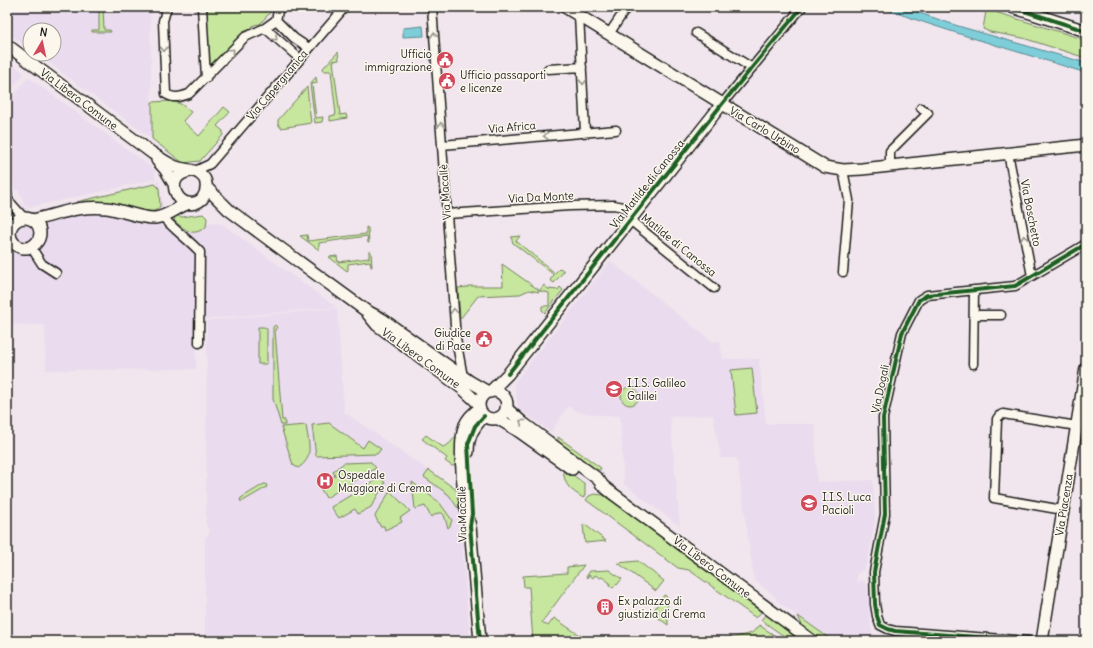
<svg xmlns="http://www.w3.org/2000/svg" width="1093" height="648" font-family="Delius,sans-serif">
  <rect width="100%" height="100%" fill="#f1e6ed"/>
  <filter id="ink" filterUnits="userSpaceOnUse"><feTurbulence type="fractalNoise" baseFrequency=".025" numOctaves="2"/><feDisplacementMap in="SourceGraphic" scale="8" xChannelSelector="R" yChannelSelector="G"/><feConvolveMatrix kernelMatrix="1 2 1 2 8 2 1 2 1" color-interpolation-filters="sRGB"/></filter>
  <g filter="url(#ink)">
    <path fill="#eadbee" d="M7 7H150L152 139 37 54H54V30H30V49L7 32Z
      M7 60 24 73 7 95Z
      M28 77 155 170V179L113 189 30 207 24 205 22 196H20L19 190H14L7 122V105Z
      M7 170 11 196 31 212 159 181 163 206 177 218 222 224 336 307 196 320V369L46 370 45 325 7 324Z
      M610 261 713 342 720 341 723 359H759L766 424H815L817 482 873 480 875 521 867 564 864 569 857 574V582L864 581 868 588 871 630 874 635 882 641H833L777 601 776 597 754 580 737 458H721L713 415 670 417 680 526 624 484 620 416 599 415 579 412 568 406 551 432 519 409 514 383 568 315Z
      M337 308 344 412 458 491 470 641H205V539L210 532 206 524 207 325 206 323V321Z"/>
    <path fill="#c7e69e" stroke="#72815d" d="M99 7H103L104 30H110L111 32H92V30H99Z
      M206 7H274V8L260 24 254 25 248 31 241 35 218 62 214 65 208 62Z
      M986 11 995 12 1086 40V58L1023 38 990 32 983 29Z
      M338 52 339 60 333 61 340 115 346 114 347 118 330 121V116L336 115 331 71H324L323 68Z
      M316 77 317 83 312 84 316 118 323 117 322 122 315 123 310 84Z
      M307 87 311 123 281 128 278 124V120Z
      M171 101 181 104 191 112 183 121 199 136 224 107 230 112 217 126 223 131V135L200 161 183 163 152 139V102Z
      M155 184 159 188 160 206C157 210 154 212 149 211 142 211 134 207 127 206 111 201 93 201 76 203V202Z
      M203 214 207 218 206 227C192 237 188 231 175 222L174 217 175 215 182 217Z
      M366 227 368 228 369 243H368L367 236 319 243V250L300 236 307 235 308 241 366 234Z
      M520 236 516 241 555 273 560 268 564 271 554 283 550 280 554 275 513 243 511 237Z
      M369 251 371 252 372 267H371L370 261 348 264V270L347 271 329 257 337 256 338 262 369 258Z
      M502 264 539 290V292L529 290 520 294 478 296 460 319 458 288 468 287V286H503Z
      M544 285 548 289 558 290 560 287 563 290 545 313 542 310V306H549V293L540 291V290Z
      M275 325 277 327 275 330 282 420H285V425H281L273 399V327Z
      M258 327H264L267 329V364H258Z
      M752 368 757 413 736 415 731 370Z
      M621 396a9 9 0 1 1 18 0a9 9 0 1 1-18 0Z
      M329 423 363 448 368 440 381 449 377 454 316 456 312 425Z
      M306 425C308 441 315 458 298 468L293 465 281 427Z
      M459 433 458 465 452 466 445 461 447 458 422 439 426 435 443 447 449 444Z
      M518 434 585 484V495L583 498C570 489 565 487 563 470L517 436Z
      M558 437 601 468 600 470H597L558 441Z
      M371 462 376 468 326 498 319 486 335 476 333 471 344 463Z
      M429 470 458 491 459 508 457 507 449 495 424 477Z
      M381 477 385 483 371 507 358 514 355 509 339 518 331 507Z
      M412 482 439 502 452 520 450 526 448 528 444 515 442 513H438L431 517 425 506 415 509Z
      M264 484H266L267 487 243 501H240L241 498Z
      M390 491 410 511 400 518 402 522 385 530 384 526H380L375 516Z
      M594 494 603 495 617 504 762 611 756 618 689 570 678 568 586 500 589 496Z
      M584 524 605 540 606 541 585 543 583 525Z
      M638 561 664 581 656 591 618 563Z
      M584 565 542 622 548 626 554 618 584 638 582 641H533L529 587H524L523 576 567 573V567Z
      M609 570 622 579 617 585 616 584 613 588 609 585 610 583 602 577 600 578 595 575 593 578 589 575 587 578 586 577 590 571Z
      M664 595 666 596 667 598 668 625 652 613Z
      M766 614 802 641H791L761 620Z
      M798 616 833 641H824L802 625Z
      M759 625 783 641H719L752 633Z"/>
    <path fill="#7eceda" stroke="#57878e" d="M880 7H902L958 26 1086 63V73C1017 51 948 32 880 7Z
      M423 26 424 36 403 37V28Z"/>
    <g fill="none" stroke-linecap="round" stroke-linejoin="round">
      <defs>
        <path id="street" d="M167 7 163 21 166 94C174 99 180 97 189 94L245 37 265 28 276 20 279 7
          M202 7 206 78
          M432 7 456 339 463 377
          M579 15 585 132
          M276 20 294 38 309 48
          M265 28 300 59
          M696 33 752 68
          M609 34 627 7
          M548 69 582 67
          M722 104 802 7
          M442 145 616 130
          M1008 153 1032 276
          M890 166V151L928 113 921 108
          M195 171 210 164 345 7
          M7 194 8 200 24 218
          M447 214 570 206 614 205 623 207 635 213
          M162 216C173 229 188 239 200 252L199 343
          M630 220 714 288
          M31 247 42 264 56 273
          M843 272 849 200 843 170
          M974 315H1001
          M973 364 974 290
          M1063 510 994 498 997 419 999 416 1003 414 1077 426
          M1028 641 895 631 888 629 880 625 877 616 875 604 874 572 885 514 883 418 902 333 919 300 927 295 1015 286 1086 244"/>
        <path id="secondary" d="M565 7 825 167 843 170 862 169 1086 145
          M1012 7 1086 31
          M7 45 152 153C160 158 168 164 176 167 184 170 194 169 200 174 204 177 206 180 206 184 207 190 205 195 202 199 182 217 158 177 190 171
          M157 160 165 169 174 184
          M207 188 229 210 283 250 365 310 382 319 469 381 488 392
          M10 233a15 15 0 1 1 30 0a15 15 0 1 1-30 0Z
          M33 220C60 214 78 205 107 208 121 210 143 219 155 218 168 217 177 207 189 203
          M368 314 377 325 463 389 479 404
          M479 405a14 14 0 1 1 28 0a14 14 0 1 1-28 0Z
          M490 392 508 374 722 104
          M506 408 523 423 598 479 603 486 612 493 812 641
          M479 409C473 413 468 418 465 425 457 443 464 506 470 526L480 641
          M497 418 517 430 572 469
          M468 452C468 436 473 428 484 416
          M1042 641 1086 368"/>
      </defs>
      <use href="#street" stroke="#1c1c1c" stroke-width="11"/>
      <use href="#secondary" stroke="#1c1c1c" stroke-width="14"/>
      <use href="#street" stroke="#fbf7ec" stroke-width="8"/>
      <use href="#secondary" stroke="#fbf7ec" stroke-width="11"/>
      <defs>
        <path id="cycleway" d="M1012 7 1086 31
          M508 374 722 104 802 7
          M480 641 470 526 472 514 468 444 475 426 484 416
          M1028 641 895 631 888 629 880 625 877 616 875 604 874 572 885 514 883 418 902 333 919 300 927 295 1015 286 1086 244"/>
      </defs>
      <use href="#cycleway" stroke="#fbf7ec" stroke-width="6"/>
      <use href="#cycleway" stroke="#1b5e20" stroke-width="4"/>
    </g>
    <defs><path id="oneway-chevron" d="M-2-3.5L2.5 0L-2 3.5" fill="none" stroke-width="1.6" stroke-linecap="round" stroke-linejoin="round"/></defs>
    <g stroke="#97948e">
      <use href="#oneway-chevron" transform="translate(434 35) rotate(-94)"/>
      <use href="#oneway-chevron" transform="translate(275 38) rotate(43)"/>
      <use href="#oneway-chevron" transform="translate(164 49) rotate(88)"/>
      <use href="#oneway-chevron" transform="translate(232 51) rotate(-46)"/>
      <use href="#oneway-chevron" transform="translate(583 82) rotate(88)"/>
      <use href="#oneway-chevron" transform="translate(441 125) rotate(-94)"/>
      <use href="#oneway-chevron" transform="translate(546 136) rotate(175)"/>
      <use href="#oneway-chevron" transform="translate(1024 238) rotate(-101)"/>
      <use href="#oneway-chevron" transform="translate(454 311) rotate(-94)"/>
      <use href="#oneway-chevron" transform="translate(522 422) rotate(-142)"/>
    </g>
  </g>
  <defs>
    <symbol id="civic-disc" viewBox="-11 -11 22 22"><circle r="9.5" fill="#d1495b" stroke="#fbf7ec"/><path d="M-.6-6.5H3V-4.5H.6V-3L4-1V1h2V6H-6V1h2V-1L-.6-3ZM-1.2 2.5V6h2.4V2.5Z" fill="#fff"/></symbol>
    <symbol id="school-disc" viewBox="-11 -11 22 22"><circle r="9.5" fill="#d1495b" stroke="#fbf7ec"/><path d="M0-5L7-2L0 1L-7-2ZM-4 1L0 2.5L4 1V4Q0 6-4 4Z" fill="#fff"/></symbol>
    <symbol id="hospital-disc" viewBox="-11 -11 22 22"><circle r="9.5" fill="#d1495b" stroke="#fbf7ec"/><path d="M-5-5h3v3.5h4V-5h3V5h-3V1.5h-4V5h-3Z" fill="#fff"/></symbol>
    <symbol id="building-disc" viewBox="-11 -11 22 22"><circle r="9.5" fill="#d1495b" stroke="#fbf7ec"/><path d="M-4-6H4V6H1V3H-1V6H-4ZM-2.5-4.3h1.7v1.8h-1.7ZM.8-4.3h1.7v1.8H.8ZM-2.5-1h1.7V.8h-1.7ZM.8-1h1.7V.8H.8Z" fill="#fff"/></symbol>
  </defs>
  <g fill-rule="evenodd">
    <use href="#civic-disc" x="435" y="50" width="20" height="20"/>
    <use href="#civic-disc" x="437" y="71" width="20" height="20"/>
    <use href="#civic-disc" x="474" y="329" width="20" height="20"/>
    <use href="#school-disc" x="604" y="379" width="20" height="20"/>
    <use href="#hospital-disc" x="315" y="471" width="20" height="20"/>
    <use href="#school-disc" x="799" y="493" width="20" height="20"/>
    <use href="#building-disc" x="595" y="597" width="20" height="20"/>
  </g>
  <g text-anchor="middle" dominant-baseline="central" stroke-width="3" stroke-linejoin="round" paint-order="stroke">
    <g font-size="11" fill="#1c1c1c" stroke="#fbf7ec" text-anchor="start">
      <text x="432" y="54" text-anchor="end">Ufficio<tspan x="432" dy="13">immigrazione</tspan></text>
      <text x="460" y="75">Ufficio passaporti<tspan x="460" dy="13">e licenze</tspan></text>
      <text x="471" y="333" text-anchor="end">Giudice<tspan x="471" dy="13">di Pace</tspan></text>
      <text x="627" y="383">I.I.S. Galileo<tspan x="627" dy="13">Galilei</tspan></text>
      <text x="338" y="475">Ospedale<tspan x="338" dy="13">Maggiore di Crema</tspan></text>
      <text x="822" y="497">I.I.S. Luca<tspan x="822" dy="13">Pacioli</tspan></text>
      <text x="618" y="601">Ex palazzo di<tspan x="618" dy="13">giustizia di Crema</tspan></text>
    </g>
    <g font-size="11" fill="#1c1c1c" stroke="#fbf7ec">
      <text transform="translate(277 85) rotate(-50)">Via Capergnanica</text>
      <text transform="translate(79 99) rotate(37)">Via Libero Comune</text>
      <text transform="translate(512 127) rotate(-5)">Via Africa</text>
      <text transform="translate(765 130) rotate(31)">Via Carlo Urbino</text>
      <text transform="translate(647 184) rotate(-51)">Via Matilde di Canossa</text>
      <text transform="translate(445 192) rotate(-94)">Via Macallè</text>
      <text transform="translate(541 197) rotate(-3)">Via Da Monte</text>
      <text transform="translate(1031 213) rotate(79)">Via Boschetto</text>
      <text transform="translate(679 245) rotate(39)">Matilde di Canossa</text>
      <text transform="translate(421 358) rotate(36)">Via Libero Comune</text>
      <text transform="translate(880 389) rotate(-78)">Via Dogali</text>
      <text transform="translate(1064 505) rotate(-81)">Via Piacenza</text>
      <text transform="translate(462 514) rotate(-91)">Via Macallè</text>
      <text transform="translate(712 567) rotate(37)">Via Libero Comune</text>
    </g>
  </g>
  <rect width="1093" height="648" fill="none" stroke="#fbf7ec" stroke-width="24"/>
  <rect x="12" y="12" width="1069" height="624" fill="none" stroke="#1c1c1c" stroke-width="1.5" filter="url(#ink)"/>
  <g transform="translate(42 42) rotate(9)"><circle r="19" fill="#fbf7ec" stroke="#a29f99"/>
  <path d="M0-3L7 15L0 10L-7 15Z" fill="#d1495b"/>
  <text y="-6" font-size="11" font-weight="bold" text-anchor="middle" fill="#1c1c1c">N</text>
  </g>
</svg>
